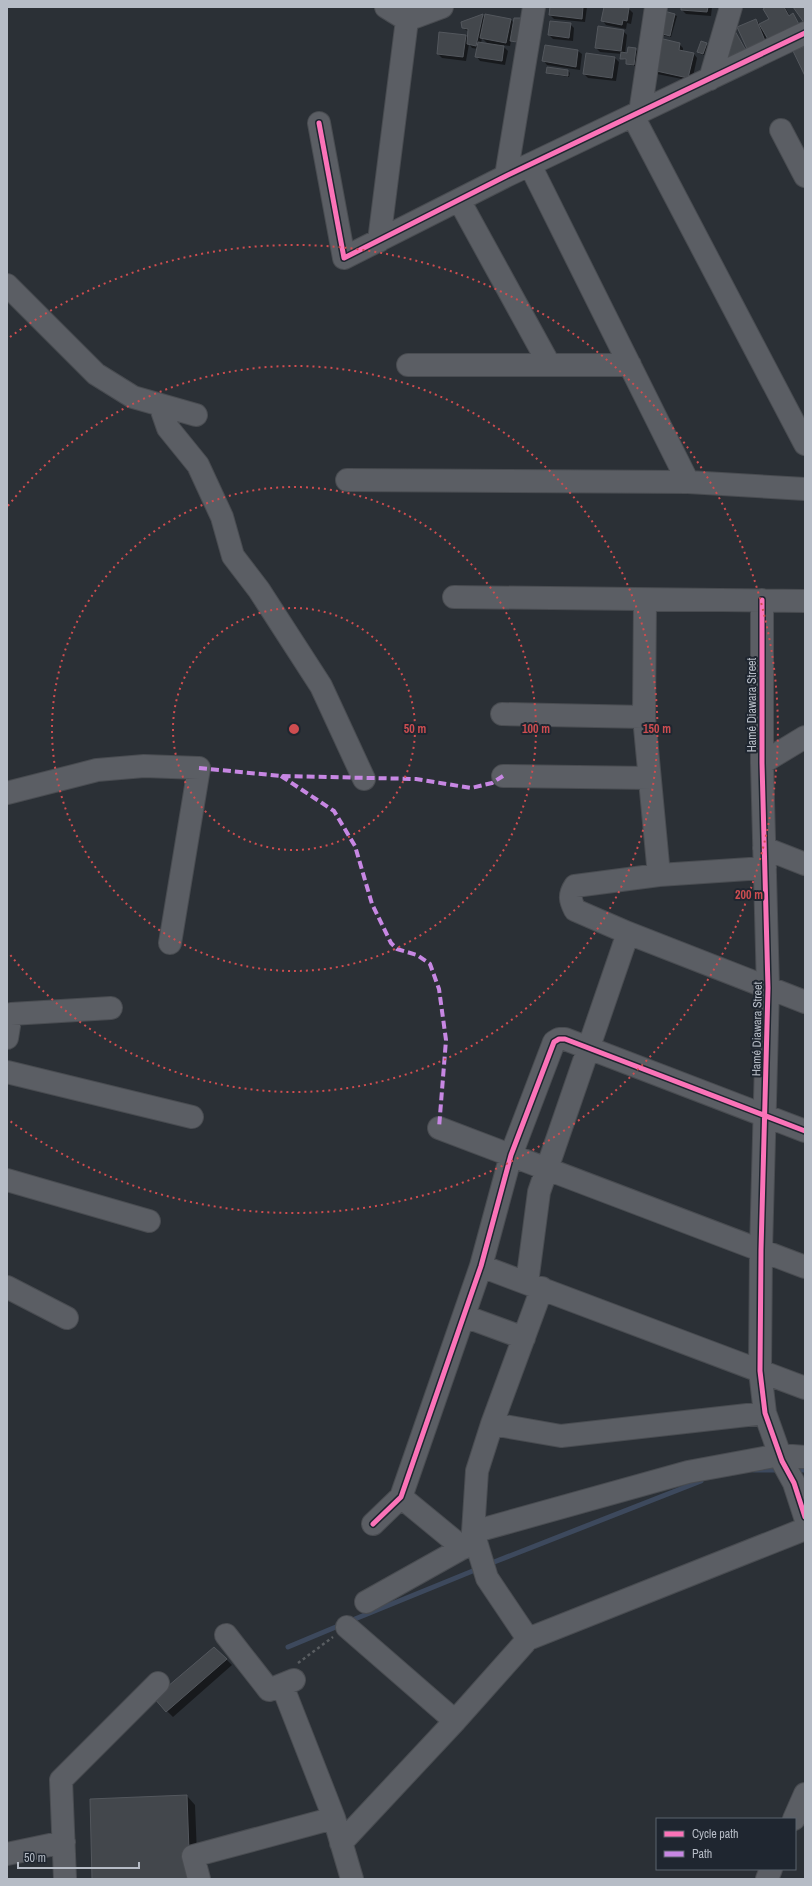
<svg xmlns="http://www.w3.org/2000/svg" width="812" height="1886" font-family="'Archivo Narrow',sans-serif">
  <rect width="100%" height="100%" fill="#2b3036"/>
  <path fill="#0007" fill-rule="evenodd" d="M551 7H587L585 22 554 19 550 15Z
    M605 7 629 9 633 13 631 24 627 23 626 29 606 25 603 21Z
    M682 7H712L711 16 686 14 682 10Z
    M768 7H785L790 16 792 15 796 19 804 32H765L764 33 770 47 752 54 756 20 760 24 770 20Z
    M665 12 677 16 671 37 661 35Z
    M482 15 485 18 511 20 514 23 519 43 511 41 510 46 502 45 508 51 505 65 480 61 477 57 478 49 472 48 469 44 466 61 442 58 438 54 466 36 469 39V32L463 28ZM482 38 488 44 481 43Z
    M570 24 574 28 573 41 553 39 549 35Z
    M623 31 627 35 625 54H628L635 49 637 51 635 66 629 65 627 61 621 58 622 54 600 52 596 48Z
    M736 33 751 58 736 66Z
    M679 44 683 48V52L694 54 697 58 692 81 657 74 653 70Z
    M706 44 708 45 704 55 700 54 698 52Z
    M545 46 578 51 582 54 580 70 547 65 544 61Z
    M615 58 619 62 616 81 588 78 584 74Z
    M568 71 570 73 569 77 549 74 547 73Z
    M226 1659 232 1665 173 1717 167 1711Z
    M187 1796 195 1805 198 1879H93Z"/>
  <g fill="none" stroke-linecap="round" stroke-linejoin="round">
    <path stroke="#3d495d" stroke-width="5" d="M754 1470H780
      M794 1470H805
      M489 1564 701 1481
      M350 1621 480 1568
      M288 1647 343 1624"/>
  </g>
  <path fill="#43474c" stroke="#53575d" d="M550 7H583L582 19 549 15Z
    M604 7 629 8 627 21 623 20 622 25 601 21Z
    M681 7H708L707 12 681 10Z
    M766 7H784L789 16 793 13 801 28 771 44 759 24 769 19 763 9Z
    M793 7H805V24Z
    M664 11 675 14 670 36 659 33Z
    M483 14 476 46 467 44 468 29 462 28 461 22Z
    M485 14 511 19 506 43 480 38Z
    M514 18H522L517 42 510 41Z
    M756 19 766 43 748 51 737 27Z
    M550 21 571 23 569 38 548 35Z
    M598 26 624 30 621 51 595 48Z
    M735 31 748 54 731 63 726 56Z
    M439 32 466 35 463 57 437 54Z
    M659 38 680 43 679 50 694 53 688 78 652 70Z
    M701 41 707 43 703 54 697 52Z
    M478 42 504 46 502 61 475 57Z
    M545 45 578 50 576 67 542 61Z
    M805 46V76L793 51Z
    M628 47 636 48 634 65 626 64V59H620L621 52 627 53Z
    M586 53 615 57 612 78 583 74Z
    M547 67 568 70V76L546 73Z
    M214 1647 227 1659 166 1712 154 1698Z
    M187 1795 190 1879H92L90 1799Z"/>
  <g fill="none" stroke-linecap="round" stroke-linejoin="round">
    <defs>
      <path id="minor" d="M386 7 407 20 415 8
        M710 79 731 7
        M640 113 656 7
        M633 116 805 444
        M319 123 344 258 506 176 805 33
        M781 130 805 176
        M530 165 688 482
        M506 176 534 7
        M459 200 549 364
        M379 241 407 20 442 7
        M7 285 96 374 133 397 196 415
        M408 365H630
        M160 405 168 428 198 465 222 517 233 556 259 590 321 686 364 779
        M347 480 688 482 805 489
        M454 597 805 601
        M645 600 644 717 659 875
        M762 600V763L768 988 761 1250 760 1371 765 1413 782 1461 794 1483 805 1517
        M502 714 644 717
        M762 763 805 737
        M503 776 649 778
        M7 793 97 770 144 766 199 768 170 943
        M764 848 805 864
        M765 868 659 875 575 886C569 895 570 900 575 910L628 933 805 1002
        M7 1038 11 1014 111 1008
        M7 1072 192 1117
        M439 1128 805 1267
        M7 1180 149 1221
        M481 1266 805 1388
        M527 1283 539 1192 628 933
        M7 1287 67 1318
        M464 1316 524 1338
        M492 1424 561 1436 765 1413
        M401 1497 463 1548
        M373 1524 401 1497 481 1266 511 1155 554 1042 559 1039H565L805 1131
        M473 1532 688 1472 780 1455 805 1457
        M366 1602 475 1541
        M347 1627 455 1721
        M226 1635 269 1690 294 1680
        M528 1639 487 1578 473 1532 477 1471 492 1424 542 1288
        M282 1685 334 1818 352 1879
        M794 1819 805 1794
        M341 1843 455 1721 528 1639 805 1529
        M7 1854 64 1842
        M65 1879 61 1780 158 1683
        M199 1879 193 1856 334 1818
        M767 1879 771 1869"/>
    </defs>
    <use href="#minor" stroke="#494c51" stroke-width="24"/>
    <path stroke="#595d61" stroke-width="2.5" stroke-dasharray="3 3" stroke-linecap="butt" d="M298 1663 333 1637"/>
    <use href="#minor" stroke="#5b5e64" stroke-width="22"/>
    <path stroke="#c787e3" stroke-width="4" stroke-dasharray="8 4" stroke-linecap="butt" d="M199 768 281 776 416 779 471 788 492 783 503 776
      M281 776 334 811 355 846 372 904 391 943 397 949 417 955 430 964 439 989 446 1040 439 1128"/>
    <defs>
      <path id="cycleway" d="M319 123 344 258 506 176 805 33
        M762 600V763L768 988 761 1250 760 1371 765 1413 782 1461 794 1483 805 1517
        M373 1524 401 1497 481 1266 511 1155 554 1042 559 1039H565L805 1131"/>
    </defs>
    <use href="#cycleway" stroke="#1f2630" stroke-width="8"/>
    <use href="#cycleway" stroke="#fb73b8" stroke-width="5"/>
  </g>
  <g fill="none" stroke="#ce4d50" stroke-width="2" stroke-dasharray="2 4">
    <circle cx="294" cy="729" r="121"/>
    <circle cx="294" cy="729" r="242"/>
    <path d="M8 506A363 363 0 1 1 8 952"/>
    <path d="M10 337A484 484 0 1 1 10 1121"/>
  </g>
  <g text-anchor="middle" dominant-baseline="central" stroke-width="4" stroke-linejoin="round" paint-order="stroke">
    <g font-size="12" fill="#b6bcc6" stroke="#1f2630">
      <text transform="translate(752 705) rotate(-90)">Hamé Diawara Street</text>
      <text transform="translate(757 1029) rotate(-89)">Hamé Diawara Street</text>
    </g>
  </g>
  <circle cx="294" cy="729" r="6" fill="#ce4d50" stroke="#1f2630" stroke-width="2"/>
  <g font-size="12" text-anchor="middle" font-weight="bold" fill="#ce4d50" stroke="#1f2630" stroke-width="4" stroke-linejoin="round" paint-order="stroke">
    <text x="415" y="733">50 m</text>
    <text x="536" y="733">100 m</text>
    <text x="657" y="733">150 m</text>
    <text x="749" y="899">200 m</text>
  </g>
  <rect width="812" height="1886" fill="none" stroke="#b6bcc6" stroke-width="16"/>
  <rect x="656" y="1818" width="140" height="52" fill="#1f2630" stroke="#5b626c"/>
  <rect x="664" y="1831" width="20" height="6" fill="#fb73b8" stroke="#5b626c"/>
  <text x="692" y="1838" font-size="12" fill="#b6bcc6">Cycle path</text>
  <rect x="664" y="1851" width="20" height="6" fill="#c787e3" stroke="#5b626c"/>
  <text x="692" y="1858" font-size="12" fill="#b6bcc6">Path</text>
  <path d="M18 1862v6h121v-6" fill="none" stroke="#b6bcc6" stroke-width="2"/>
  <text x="24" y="1862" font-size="12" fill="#b6bcc6" stroke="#1f2630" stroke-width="3" paint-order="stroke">50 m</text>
</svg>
